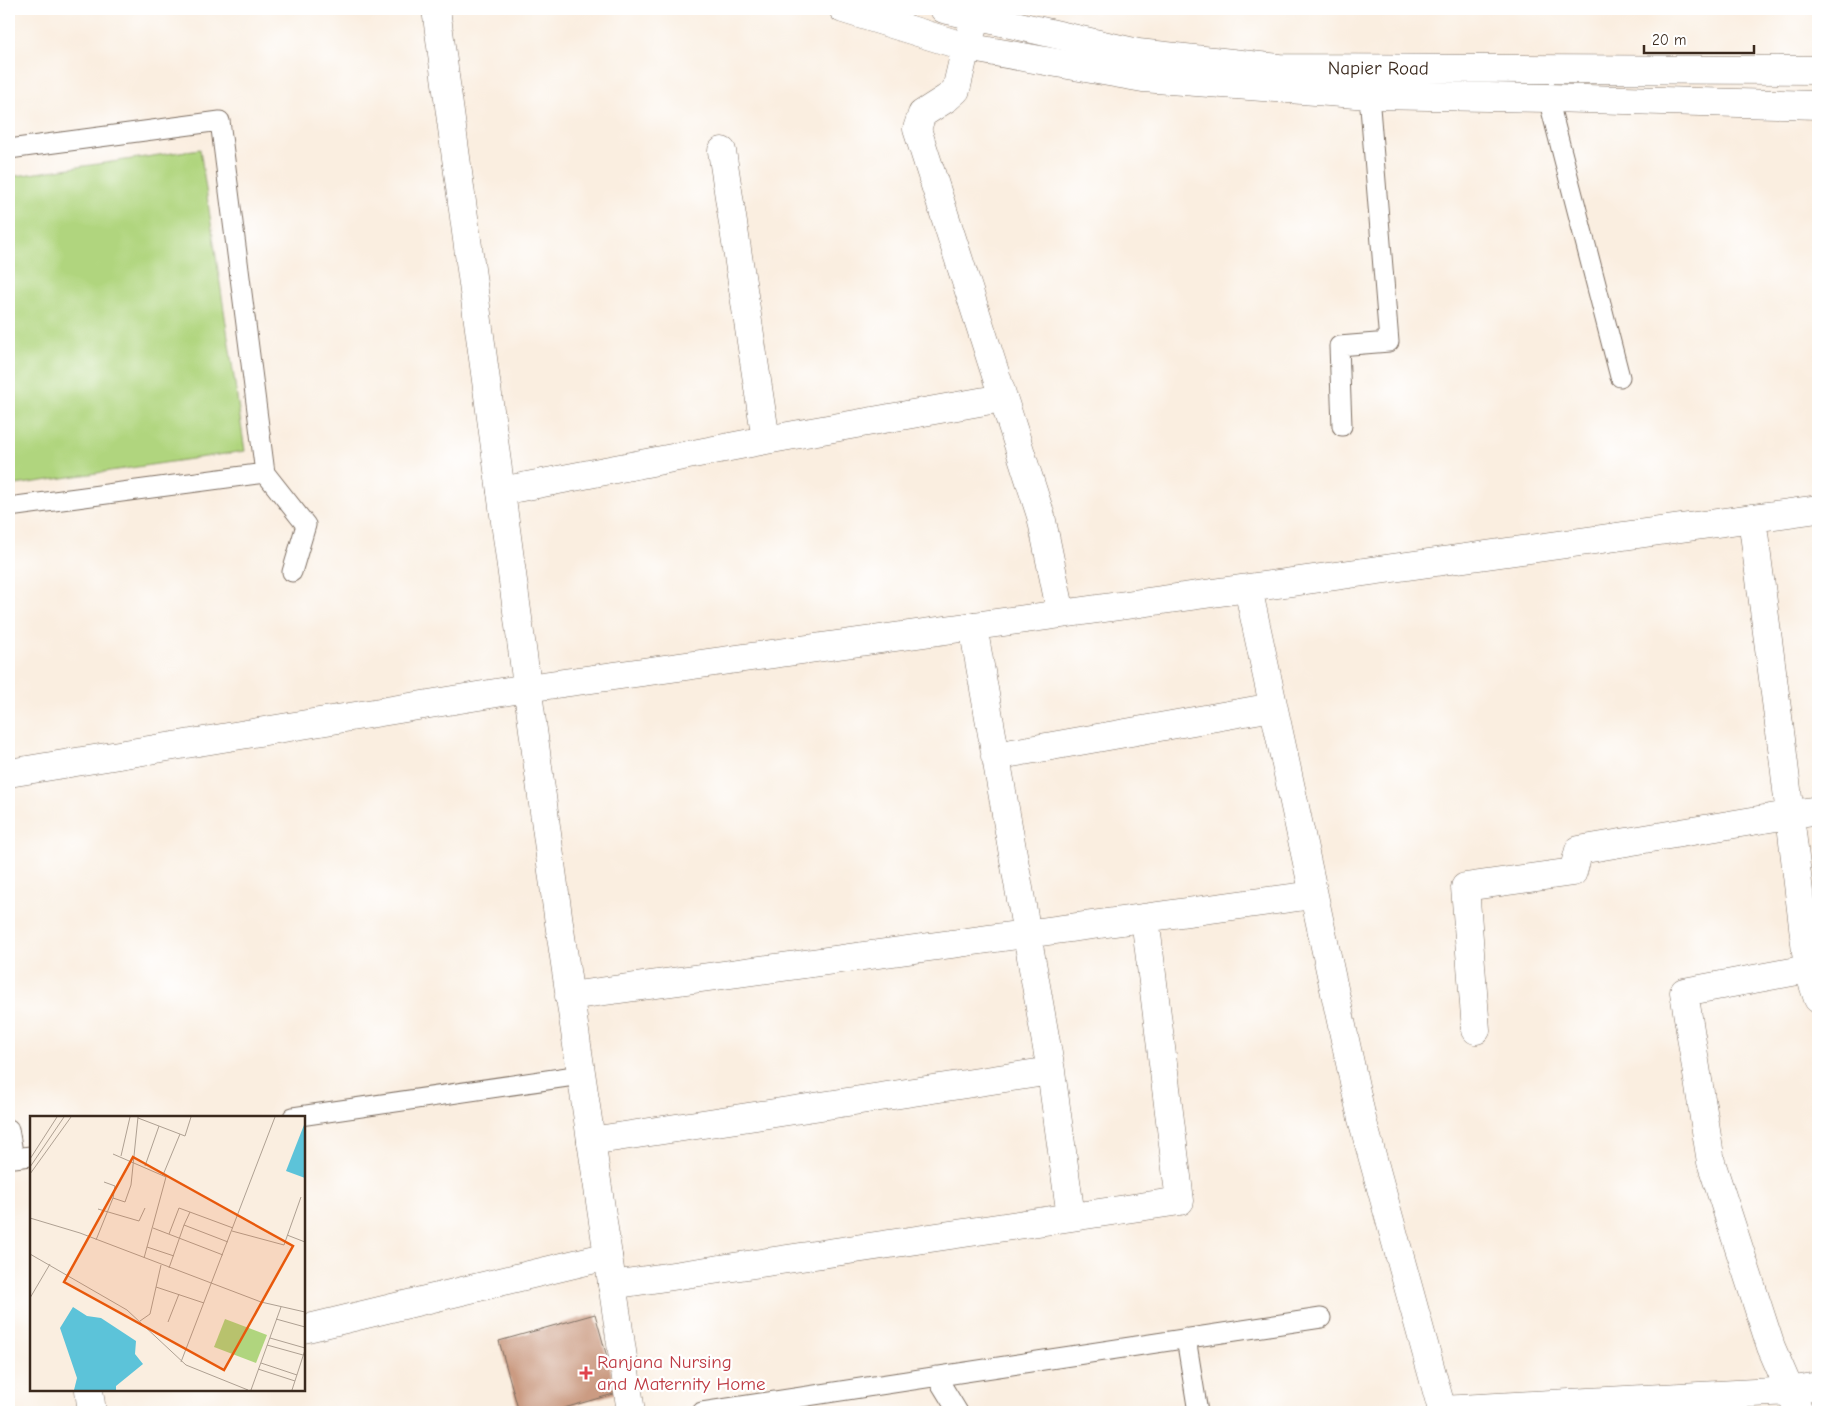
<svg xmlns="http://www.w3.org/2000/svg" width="1827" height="1421" font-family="'Comic Neue',sans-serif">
  <rect width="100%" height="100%" fill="#fff"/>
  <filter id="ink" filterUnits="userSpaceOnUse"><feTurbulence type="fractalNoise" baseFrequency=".02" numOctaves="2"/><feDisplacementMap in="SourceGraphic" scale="10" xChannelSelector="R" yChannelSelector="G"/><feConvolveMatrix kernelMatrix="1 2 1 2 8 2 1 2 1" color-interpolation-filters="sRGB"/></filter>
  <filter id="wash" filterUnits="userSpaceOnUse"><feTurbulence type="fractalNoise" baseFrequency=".0096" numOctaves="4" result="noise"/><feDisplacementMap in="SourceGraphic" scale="20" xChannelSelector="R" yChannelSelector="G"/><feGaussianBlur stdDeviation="1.12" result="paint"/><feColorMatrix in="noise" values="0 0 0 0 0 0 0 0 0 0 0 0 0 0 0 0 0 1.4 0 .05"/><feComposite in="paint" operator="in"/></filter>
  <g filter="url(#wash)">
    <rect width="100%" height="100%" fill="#faeee0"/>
    <path fill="#b0d57e" stroke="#76804e" d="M200 149 245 451 9 486V177Z"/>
    <g id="blocks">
      <path fill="#cb9b82" d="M595 1314 617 1393 550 1412H519L499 1341Z"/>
    </g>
  </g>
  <g filter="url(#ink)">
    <use href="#blocks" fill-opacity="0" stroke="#7e6f62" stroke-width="1"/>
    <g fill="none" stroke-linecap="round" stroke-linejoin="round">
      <defs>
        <path id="lane" d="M1548 98 1620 377
          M9 149 220 121 265 473 9 507
          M1342 426 1339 346 1389 342 1369 95
          M265 473 306 525 292 572
          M293 1117 581 1075
          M9 1129 14 1158 31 1156
          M1186 1338 1198 1412
          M936 1376 958 1412
          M702 1412 1321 1318"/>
        <path id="street" d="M977 16 966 47 956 90 947 98 922 114 917 129 1041 516 1061 614
          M722 151 766 440
          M501 491 766 440 1002 398
          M1752 518 1782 747 1808 969 1684 992 1711 1162 1771 1347 1799 1412
          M1248 588 1362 1119 1442 1410 1790 1391 1818 1386
          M973 626 1051 1071
          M995 756 1273 707
          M9 773 527 688 1818 509
          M1808 969 1818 999
          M569 996 1313 895
          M1476 1030 1465 887 1573 872 1579 850 1818 810
          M591 1141 1051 1071 1071 1217
          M612 1285 1180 1201 1145 918
          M304 1329 608 1256
          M89 1390 92 1412"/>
        <g id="secondary">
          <path d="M436 9 559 923 631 1412"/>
          <path d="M843 9 966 47 1143 78 1369 95 1548 98 1818 105"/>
          <path id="s1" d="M944 9 1138 53 1279 68 1818 70"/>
        </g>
      </defs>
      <use href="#lane" stroke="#7e6f62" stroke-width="21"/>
      <use href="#street" stroke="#7e6f62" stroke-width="29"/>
      <use href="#secondary" stroke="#7e6f62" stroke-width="29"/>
      <use href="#lane" stroke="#fff" stroke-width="19"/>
      <use href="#street" stroke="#fff" stroke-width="28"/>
      <use href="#secondary" stroke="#fff" stroke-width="28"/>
    </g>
  </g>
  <path fill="#e0444e" stroke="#fff" stroke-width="2" d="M583.5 1365.5h5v5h5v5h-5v5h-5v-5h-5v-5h5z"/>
  <g text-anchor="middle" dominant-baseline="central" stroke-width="4.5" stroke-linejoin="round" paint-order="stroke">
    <g font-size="19" fill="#3b2a1e" stroke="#fff">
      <text stroke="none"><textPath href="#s1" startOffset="440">Napier Road</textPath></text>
    </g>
    <g font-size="19" fill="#be3a42" stroke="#fff" text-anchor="start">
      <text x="597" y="1362">Ranjana Nursing<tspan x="597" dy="22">and Maternity Home</tspan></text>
    </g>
  </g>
  <g transform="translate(30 1116)">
    <rect width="275" height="275" fill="#faeee0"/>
    <path d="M195 203 237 219 226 247 184 231Z" fill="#b0d57e"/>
    <path d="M274 9 275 10V62L256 55ZM43 191 57 200 71 202 106 225 105 238 113 248 86 270V274H44L47 262 30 212Z" fill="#5cc3d9"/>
    <path fill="none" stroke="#aea092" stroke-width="1" d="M108 2 155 20 161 1M83 38 136 61 114 142M91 40 100 1M0 43 27 1M115 50 129 10M0 51 34 1M0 58 41 1M133 59 150 18M74 66 85 70 83 82M68 93 109 105 115 92M160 96 154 109 198 126M0 102 50 117 231 186 275 196M123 112 193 139M202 115 254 129 271 81M139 118 149 92 203 112M257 119 275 126M66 124 83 82 95 86 101 69 108 1M117 131 144 140M0 138 97 194 156 249 218 274M139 152 154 109M126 171 174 187M0 182 20 148M246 203 275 211M110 205 120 198 131 149M138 206 149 178M240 222 275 232M237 229 273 239M151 246 245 1M231 247 267 259M228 253 265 265M221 274 251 191M262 274 275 234"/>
    <path fill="#e8590c" fill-opacity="0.15" stroke="#e8590c" stroke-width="2.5" d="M103 41 263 130 194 254 34 166Z"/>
    <rect width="275" height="275" fill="none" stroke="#3b2a1e" stroke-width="2.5"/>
  </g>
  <rect width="1827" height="1421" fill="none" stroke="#fff" stroke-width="30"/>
  <path d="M1644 45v8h110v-8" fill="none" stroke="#3b2a1e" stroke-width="2.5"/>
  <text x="1652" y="45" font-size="15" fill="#3b2a1e" stroke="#ffffff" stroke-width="4" paint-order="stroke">20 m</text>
</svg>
